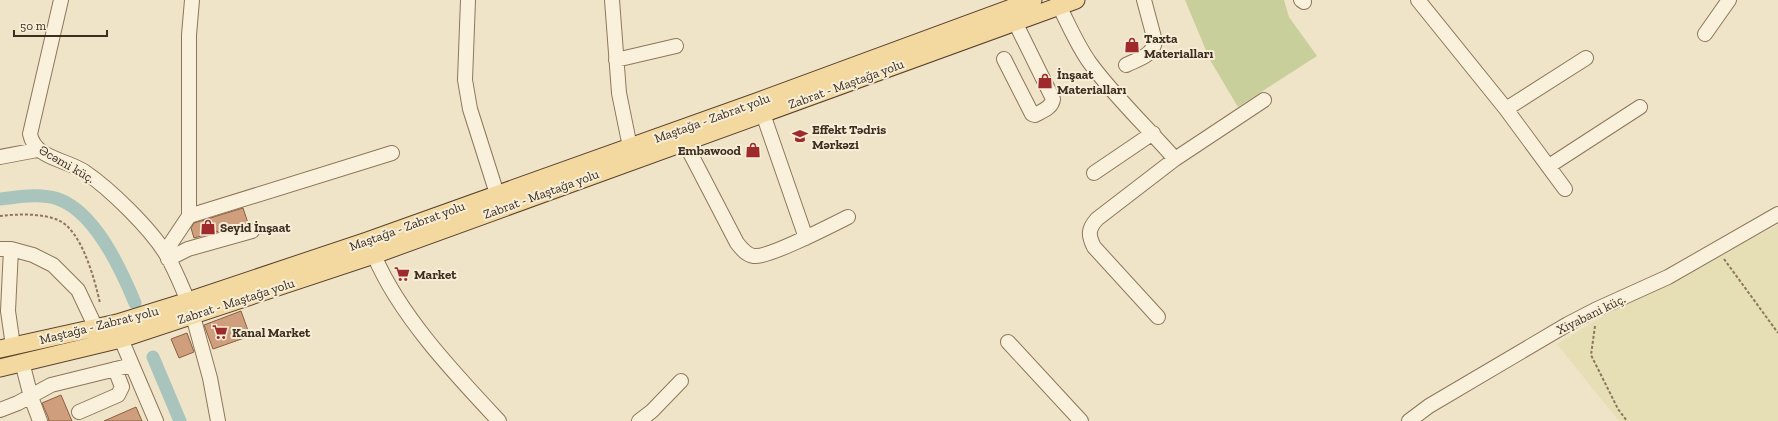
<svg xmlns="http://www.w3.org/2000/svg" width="1778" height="421" font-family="'Zilla Slab',serif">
  <rect width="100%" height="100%" fill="#f0e4c8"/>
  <path fill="#e6deb5" d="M1778 225V421H1619L1557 344 1613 310Z"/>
  <path fill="#c9cf9b" d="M1185 0H1284L1289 17 1317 56 1238 107 1210 60Z"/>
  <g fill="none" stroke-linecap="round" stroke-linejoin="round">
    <path stroke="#a9c4bc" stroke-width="13" d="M0 199C19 197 40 193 58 199 95 212 121 269 135 303
      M153 357 180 421"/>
  </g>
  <path fill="#cf9f7d" stroke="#8d5f41" d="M243 208 248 223 194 238 191 228 194 223Z
    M241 311 250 336 213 349 204 325Z
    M187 333 194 352 179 358 171 339Z
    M61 395 72 421H49L48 417 42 403Z
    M136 407 142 421H104Z"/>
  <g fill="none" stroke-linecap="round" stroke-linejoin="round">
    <defs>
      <path id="minor" d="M61 0 30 134C35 159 66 159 85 172 110 189 150 228 166 254 175 269 181 285 188 301
        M468 0 465 80 470 109 497 194
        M612 0 619 93 630 147
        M1301 0 1304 2
        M1418 0 1506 109 1565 189
        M1059 6C1069 25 1077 45 1090 63 1115 97 1147 127 1175 159
        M1705 34 1729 0
        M1004 59 1032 114 1035 115C1042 111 1052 108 1053 99L1015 22
        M616 60 676 46
        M1126 65C1138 59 1153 56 1155 41L1144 0
        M1506 109 1586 58
        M763 114 806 238
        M685 143 737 243C742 249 746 255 754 256 768 258 832 225 848 217
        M0 157 37 150
        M1549 166 1640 107
        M1094 173 1153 133
        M189 216 392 153
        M0 249H11L33 255 53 265 78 290 96 328
        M11 249 8 311 13 346
        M165 252 189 216V35L192 0
        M374 255C399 315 455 374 499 421
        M168 259 188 249 252 231
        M193 316 210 378 218 421
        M1158 317 1094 247C1088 235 1088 229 1097 219L1175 159 1264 100
        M121 339 156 421
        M1008 342 1081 421
        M22 362 31 397 40 421
        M0 410 18 403 51 385 132 365
        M79 412 118 395 122 387 115 369
        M639 421 652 411 681 381
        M1409 421 1429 406 1568 324 1595 310 1668 277 1778 214"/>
      <path id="major" d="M0 349 117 323 188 301 367 241 759 101 1033 0
        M0 368 121 339 374 255 1076 0"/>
    </defs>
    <use href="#minor" stroke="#8d765c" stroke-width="16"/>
    <use href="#major" stroke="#5b4430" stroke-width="19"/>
    <path stroke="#8d765c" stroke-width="2" stroke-dasharray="3 2" stroke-linecap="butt" d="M0 216C18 214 41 213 58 220 82 230 95 281 100 303
      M1724 259 1778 333
      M1595 326 1591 355 1618 409 1627 421"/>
    <use href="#minor" stroke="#faf1dc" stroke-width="14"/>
    <use href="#major" stroke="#f3d9a0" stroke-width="17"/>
  </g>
  <defs>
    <symbol id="shop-bare" viewBox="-9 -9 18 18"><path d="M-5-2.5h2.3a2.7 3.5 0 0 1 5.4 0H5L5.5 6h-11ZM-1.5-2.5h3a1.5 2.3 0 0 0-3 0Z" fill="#9e2a2b" stroke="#f7eed8" stroke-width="2.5" paint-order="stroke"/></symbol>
    <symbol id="university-bare" viewBox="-9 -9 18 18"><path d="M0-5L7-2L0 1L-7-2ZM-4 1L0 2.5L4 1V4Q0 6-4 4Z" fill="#9e2a2b" stroke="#f7eed8" stroke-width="2.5" paint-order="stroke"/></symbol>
    <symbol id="supermarket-bare" viewBox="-9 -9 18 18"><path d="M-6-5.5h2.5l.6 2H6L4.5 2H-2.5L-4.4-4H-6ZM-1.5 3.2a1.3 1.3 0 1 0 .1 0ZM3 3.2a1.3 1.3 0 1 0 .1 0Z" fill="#9e2a2b" stroke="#f7eed8" stroke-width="2.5" paint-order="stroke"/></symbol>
  </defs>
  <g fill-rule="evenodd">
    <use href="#shop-bare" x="1121" y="34" width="22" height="22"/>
    <use href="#shop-bare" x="1034" y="70" width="22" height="22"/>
    <use href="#university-bare" x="789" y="125" width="22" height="22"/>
    <use href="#shop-bare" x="742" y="139" width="22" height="22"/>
    <use href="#shop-bare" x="197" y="216" width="22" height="22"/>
    <use href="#supermarket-bare" x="391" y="263" width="22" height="22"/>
    <use href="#supermarket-bare" x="209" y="321" width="22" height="22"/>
  </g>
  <g text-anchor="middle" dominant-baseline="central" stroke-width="4" stroke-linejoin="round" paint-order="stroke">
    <g font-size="13" font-weight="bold" fill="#3d2e20" stroke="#f7eed8" text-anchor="start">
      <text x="1144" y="38">Taxta<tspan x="1144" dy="15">Materialları</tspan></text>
      <text x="1057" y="74">İnşaat<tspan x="1057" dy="15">Materialları</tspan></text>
      <text x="812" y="129">Effekt Tədris<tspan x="812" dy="15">Mərkəzi</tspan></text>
      <text x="741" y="150" text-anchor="end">Embawood</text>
      <text x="220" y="227">Seyid İnşaat</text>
      <text x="414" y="274">Market</text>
      <text x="232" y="332">Kanal Market</text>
    </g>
    <g font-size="13" fill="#3d2e20" stroke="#f7eed8">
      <text transform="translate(846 84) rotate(-20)">Zabrat - Maştağa yolu</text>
      <text transform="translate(712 118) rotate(-20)">Maştağa - Zabrat yolu</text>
      <text transform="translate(67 164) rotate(30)">Əcəmi küç.</text>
      <text transform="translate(541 194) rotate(-20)">Zabrat - Maştağa yolu</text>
      <text transform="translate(407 226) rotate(-20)">Maştağa - Zabrat yolu</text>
      <text transform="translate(236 301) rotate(-18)">Zabrat - Maştağa yolu</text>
      <text transform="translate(1591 314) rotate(-26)">Xiyabani küç.</text>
      <text transform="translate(99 325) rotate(-14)">Maştağa - Zabrat yolu</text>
    </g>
  </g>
  <path d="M14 30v6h93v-6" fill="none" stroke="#3d2e20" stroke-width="2"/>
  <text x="20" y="30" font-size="12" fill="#3d2e20" stroke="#f7eed8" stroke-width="3" paint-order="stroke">50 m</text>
</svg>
